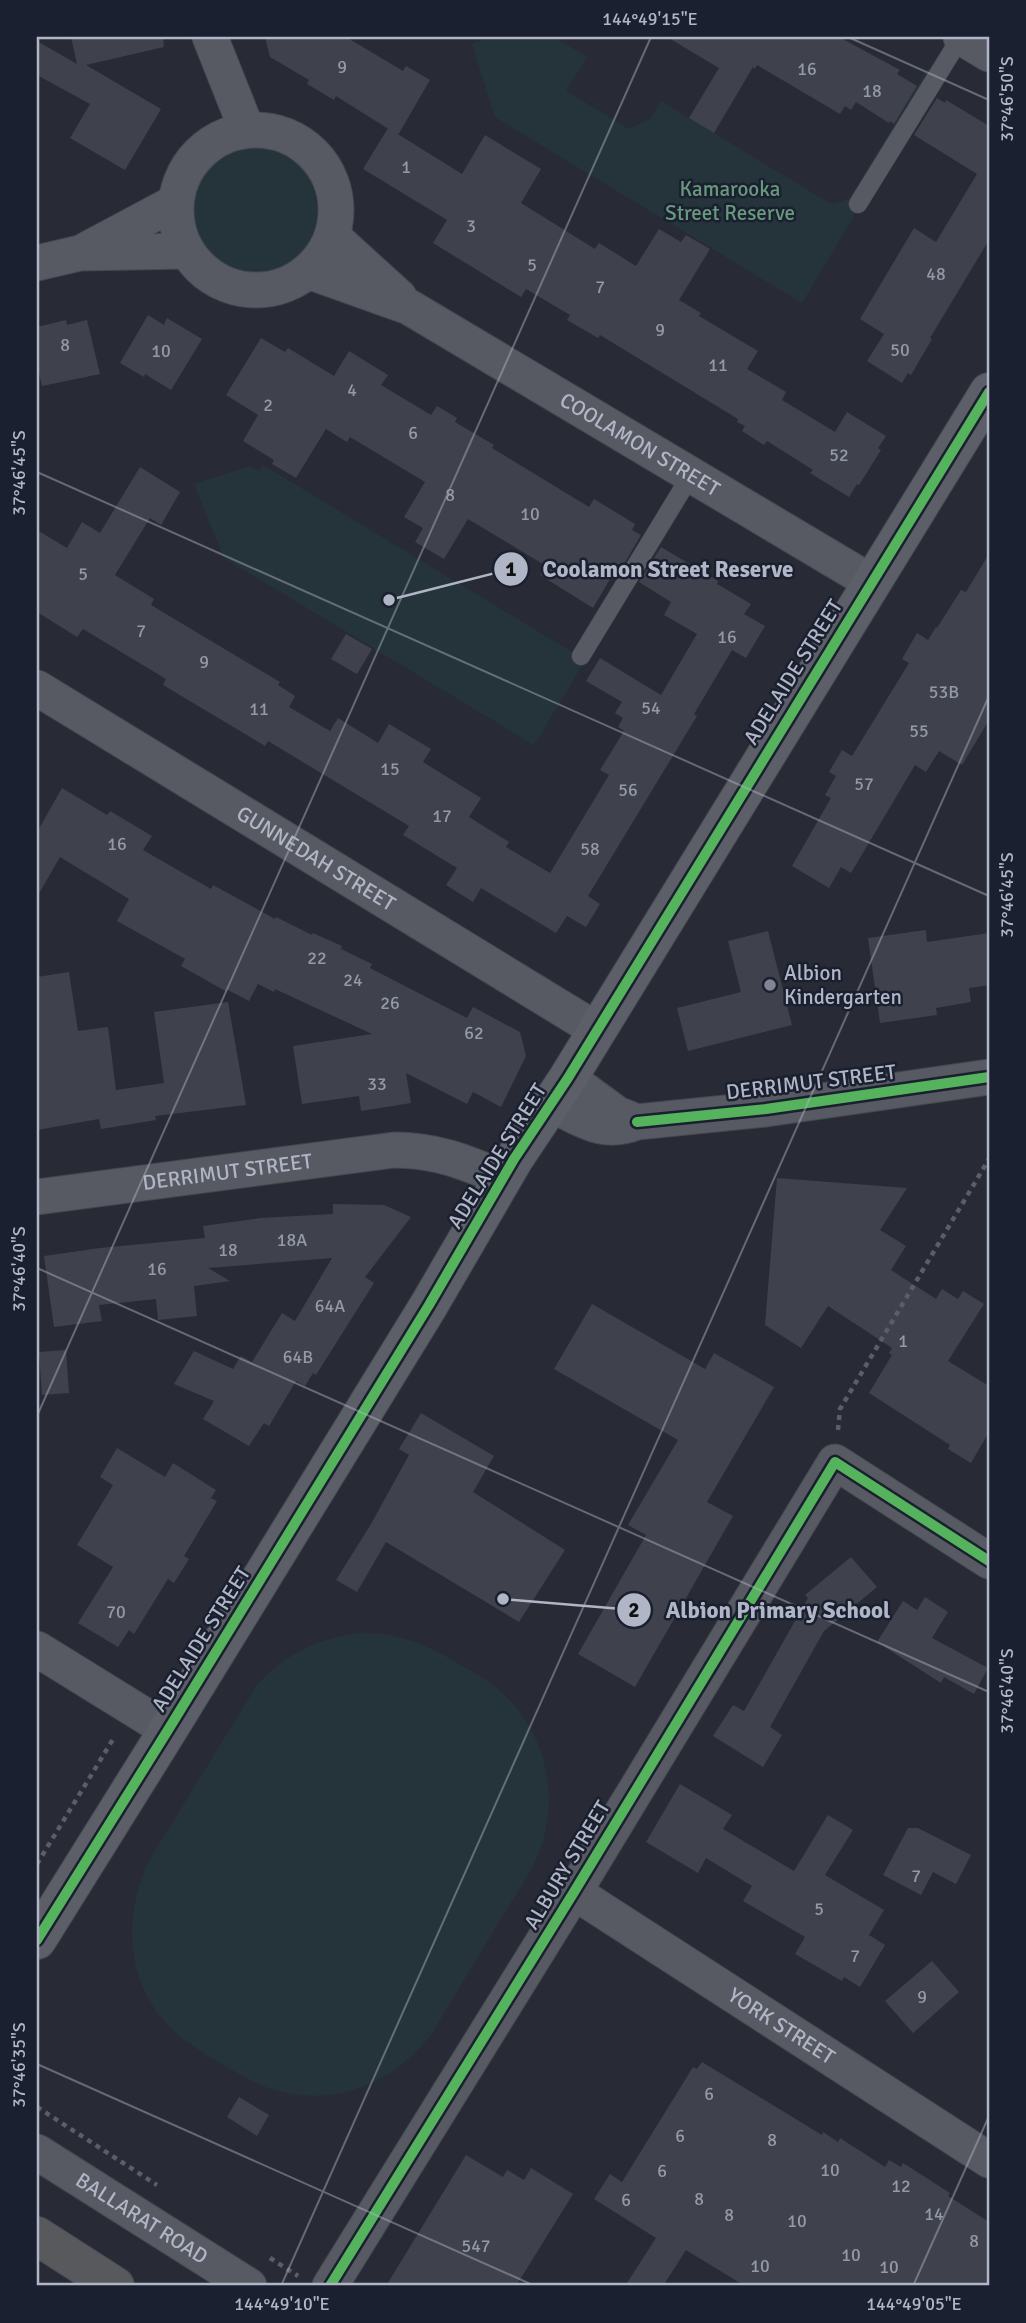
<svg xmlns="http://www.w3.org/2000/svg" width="1026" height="2323" font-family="Signika,sans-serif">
  <rect width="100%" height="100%" fill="#282b35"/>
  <path fill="#25343b" d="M493 37H554L587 57 566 91 629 129 651 118 661 101 831 204 849 199 928 69 939 75 802 303 495 117 472 44Z
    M185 210a66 66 0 1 1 132 0a66 66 0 1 1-132 0Z
    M263 465 572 652 658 511 671 518 534 745 224 558 194 484 250 466 259 471Z
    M360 1633C411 1633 436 1651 478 1675 537 1710 562 1779 542 1844 534 1869 517 1892 504 1914 480 1953 456 1992 433 2032 396 2082 335 2108 274 2090 255 2084 238 2073 222 2064 205 2054 188 2044 174 2031 125 1985 122 1916 150 1859L257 1685C285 1654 319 1638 360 1633Z"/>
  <path fill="#3f424c" d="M71 37H163L164 47 86 65 161 109 125 170 70 138 90 104 37 75V41L77 64Z
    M265 37H346L403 71 406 66 430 80 398 135 336 96 334 100 307 84 309 80 270 57Z
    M667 37H839L900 70 897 74 917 86 894 124 890 121 889 123 856 102 851 110 845 106 840 114 757 65 755 69 753 67 714 133 689 118 719 68Z
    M937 98 945 103 946 100 989 126V240L930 338 932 339 911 375 908 373 902 383 867 361 884 334 860 319 914 228 936 242 977 174 914 135Z
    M388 128 462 174 485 135 541 169 521 203 595 249 599 243 636 266 659 229 681 242 686 235 710 249 679 300 701 313 699 316 758 351 747 369 786 392 782 400 835 432 847 412 886 436 878 448 881 450 859 485 857 484 849 497 810 473 813 470 767 441 764 445 742 431 745 426 737 422 738 419 600 335 598 338 567 320 570 315 526 289 521 297 433 243 447 220 363 169Z
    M148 315 164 325 167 318 202 339 171 390 145 374 144 377 120 363Z
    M66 320 67 325 87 320 100 374 42 386 37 364V327Z
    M261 338 285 352 288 348 334 376 349 351 388 375 381 385 431 415 437 406 457 418 455 422 494 445 492 448 589 507 594 499 635 524 632 530 641 535 620 571 616 569 593 608 540 575 546 566 468 519 444 559 415 542 423 528 404 517 425 482 350 437 347 442 326 429 296 478 272 464 274 460 243 441 258 415 226 395Z
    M140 467 180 492 161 525 150 518 115 575 154 599 151 605 280 682 278 685 295 696 289 707 330 731 338 718 378 743 389 724 431 749 423 762 481 798 469 817 509 842 506 847 550 873 609 775 600 770 624 731 618 727 623 718 615 713 622 702 586 681 600 658 661 695 697 634 664 615 671 602 639 582 661 547 718 581 717 584 751 604 744 614 765 626 746 658 732 650 694 714 697 716 588 896 600 904 586 927 567 916 556 933 481 888 473 902 446 885 457 868 403 835 409 826 268 741 265 746 163 685 166 679 83 629 77 637 37 612V530L67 548 82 522 100 533Z
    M989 554V720L962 765 939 751 926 772 915 765 851 873 841 867 829 888 792 866 831 798 825 795 836 776 829 772 842 750 852 756 909 663 902 659 917 633 928 640 936 627 937 628 961 590 966 592Z
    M346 634 372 649 357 674 331 659Z
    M62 788 107 815 110 811 152 836 143 850 211 889 213 885 275 919 276 917 312 935 313 933 342 946 341 949 372 964 370 968 467 1018 473 1007 520 1032 526 1056 501 1107 473 1092 467 1104 406 1073 411 1103 361 1111 359 1096 302 1104 293 1046 372 1034 275 989 274 992 258 984 249 1001 226 989 227 992 181 966 185 959 117 921 129 899 60 857 37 897V832Z
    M926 930 927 942 989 933V985L969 988 971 1002 936 1008 937 1015 880 1023 868 938Z
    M768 931 792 1025 688 1051 677 1008 741 992 728 941Z
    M69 972 78 1031 108 1027 116 1090 164 1083 154 1012 228 1002 246 1105 155 1116 156 1120 101 1129 99 1119 37 1130V977Z
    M777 1178 907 1188 880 1230 906 1246 891 1270 936 1299 942 1289 958 1299 963 1291 984 1304 948 1361 989 1386V1432L971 1463 948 1449 950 1445 869 1393 892 1355 889 1353 892 1348 828 1306 801 1348 765 1325Z
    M333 1204 384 1205 411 1217 365 1277 374 1283 316 1375 313 1373 305 1386 296 1381 269 1426 264 1423 249 1446 203 1419 214 1401 174 1384 194 1351 233 1369 241 1356 252 1362 282 1313 295 1321 332 1258 208 1268 230 1281 194 1286 197 1316 158 1320 156 1299 99 1305 102 1321 54 1327 44 1256 100 1248 205 1238 203 1226 261 1218 333 1214Z
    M592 1304 705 1369 714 1353 774 1387 707 1502 733 1516 635 1687 578 1654 646 1535 628 1525 678 1440 554 1369Z
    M66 1350 69 1393 42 1395 39 1352Z
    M421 1413 494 1456 473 1492 565 1550 519 1622 386 1542 357 1592 336 1580 371 1524 409 1455 399 1449Z
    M117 1448 165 1477 173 1463 216 1490 211 1498 217 1501 184 1556 189 1559 174 1583 168 1579 134 1634 129 1630 118 1647 78 1623 113 1567 77 1545 113 1485 100 1477Z
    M851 1557 877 1587 824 1631 770 1727 782 1735 763 1767 713 1736 733 1705 744 1711 808 1598 805 1595Z
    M925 1597 948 1612 932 1638 988 1668 974 1694 944 1677 941 1683 877 1642 903 1601 917 1610Z
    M680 1784 732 1815 723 1829 794 1871 828 1815 853 1830 825 1875 884 1910 869 1935 885 1945 860 1987 844 1977 842 1981 795 1954 805 1937 743 1901 752 1886 706 1858 698 1873 646 1842Z
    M908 1828H918L971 1855 956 1884 933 1872 921 1895 883 1875Z
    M932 1961 959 1992 913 2033 885 2001Z
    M702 2062 822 2135 823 2132 838 2142 840 2138 885 2167 889 2160 901 2167 903 2163 950 2193 948 2196 989 2222V2286H745L686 2250 663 2286H625L656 2238 594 2199 610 2174 622 2182 693 2067 697 2069Z
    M239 2097 269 2115 257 2136 227 2117Z
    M466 2155 503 2177 507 2170 524 2180 531 2168 573 2194 516 2286H386Z"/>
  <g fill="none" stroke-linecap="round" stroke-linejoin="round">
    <defs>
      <path id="lane" d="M858 204 961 37
        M581 656 691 475"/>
      <g id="street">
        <path d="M210 37 247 130"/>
        <path d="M961 37 989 54"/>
        <circle cx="256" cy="210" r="80"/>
        <path d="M332 236 399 297"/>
        <path d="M86 250 176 202"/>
        <path d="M37 263 80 253 187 251"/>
        <path id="s1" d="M308 271 409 307 871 582"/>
        <path id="s2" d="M37 688 597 1030"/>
        <path d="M568 1078 617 1114 637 1122"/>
        <path d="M551 1104C582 1119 602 1136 637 1122L766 1109 989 1077"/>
        <path id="s3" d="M37 1197 394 1150C436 1150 465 1162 503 1178"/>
        <path d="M37 1649 168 1730"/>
        <path id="s4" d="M574 1892 989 2160"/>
        <path id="s5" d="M37 2152 249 2286"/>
        <path d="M330 2286 574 1892 835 1462 989 1561"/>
      </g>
      <path id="secondary" d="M37 1940 168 1730 429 1305 514 1159 568 1078 989 392"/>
      <path id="highway" d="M37 2236 115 2286"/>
    </defs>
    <use href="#lane" stroke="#44474e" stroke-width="19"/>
    <use href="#street" stroke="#44474e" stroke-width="37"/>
    <use href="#secondary" stroke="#44474e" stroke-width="40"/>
    <use href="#highway" stroke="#454751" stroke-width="40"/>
    <path stroke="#5b5e67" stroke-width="4.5" stroke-dasharray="5 5" stroke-linecap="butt" d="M838 1430 840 1409 989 1159
      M37 1864 115 1736
      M37 2107 157 2185
      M270 2258 298 2276"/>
    <use href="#lane" stroke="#585a63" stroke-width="18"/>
    <use href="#street" stroke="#585a63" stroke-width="35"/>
    <use href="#secondary" stroke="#5c5e68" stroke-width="38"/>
    <use href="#highway" stroke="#58595d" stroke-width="38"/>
    <defs>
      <path id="cycleway" d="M637 1122 766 1109 989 1077
        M37 1940 168 1730 429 1305 514 1159 568 1078 989 392
        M330 2286 574 1892 835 1462 989 1561"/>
    </defs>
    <use href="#cycleway" stroke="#1b2030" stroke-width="15"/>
    <use href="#cycleway" stroke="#56b35d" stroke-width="10"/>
  </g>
  <path fill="none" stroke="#b1b6c7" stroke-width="2" stroke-opacity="0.45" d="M848 37 989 100M37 472 989 896M37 1268 989 1692M37 1416 651 37M37 2064 535 2286M281 2286 989 696M913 2286 989 2116"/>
  <circle fill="#818594" stroke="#1b2030" stroke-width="2.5" cx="770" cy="985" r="7"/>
  <g text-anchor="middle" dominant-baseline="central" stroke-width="5" stroke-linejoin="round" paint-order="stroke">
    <g font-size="18" fill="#9499a8">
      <text x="342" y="67">9</text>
      <text x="807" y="69">16</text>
      <text x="872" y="91">18</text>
      <text x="406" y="167">1</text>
      <text x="471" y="226">3</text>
      <text x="532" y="265">5</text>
      <text x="936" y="274">48</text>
      <text x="600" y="287">7</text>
      <text x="660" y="330">9</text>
      <text x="65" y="345">8</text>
      <text x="900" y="350">50</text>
      <text x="161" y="351">10</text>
      <text x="718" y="365">11</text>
      <text x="352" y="390">4</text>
      <text x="268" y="405">2</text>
      <text x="413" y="433">6</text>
      <text x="839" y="455">52</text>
      <text x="450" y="495">8</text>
      <text x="530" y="514">10</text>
      <text x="83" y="574">5</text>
      <text x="141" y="631">7</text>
      <text x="727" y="637">16</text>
      <text x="204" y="662">9</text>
      <text x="944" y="692">53B</text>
      <text x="651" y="708">54</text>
      <text x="259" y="709">11</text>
      <text x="919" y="731">55</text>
      <text x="390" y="769">15</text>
      <text x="864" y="784">57</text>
      <text x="628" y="790">56</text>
      <text x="442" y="816">17</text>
      <text x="117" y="844">16</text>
      <text x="590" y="849">58</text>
      <text x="317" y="958">22</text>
      <text x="353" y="980">24</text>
      <text x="390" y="1003">26</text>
      <text x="474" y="1033">62</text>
      <text x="377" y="1084">33</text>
      <text x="292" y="1240">18A</text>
      <text x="228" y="1250">18</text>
      <text x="157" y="1269">16</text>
      <text x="330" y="1306">64A</text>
      <text x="903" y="1341">1</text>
      <text x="298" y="1357">64B</text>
      <text x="116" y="1612">70</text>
      <text x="916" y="1876">7</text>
      <text x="819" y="1909">5</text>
      <text x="855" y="1956">7</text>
      <text x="922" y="1997">9</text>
      <text x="709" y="2094">6</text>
      <text x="680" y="2136">6</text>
      <text x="772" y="2140">8</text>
      <text x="830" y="2170">10</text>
      <text x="662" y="2171">6</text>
      <text x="901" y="2186">12</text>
      <text x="699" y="2199">8</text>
      <text x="626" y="2200">6</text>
      <text x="934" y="2214">14</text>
      <text x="729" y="2215">8</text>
      <text x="797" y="2221">10</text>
      <text x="974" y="2241">8</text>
      <text x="476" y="2246">547</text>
      <text x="851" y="2255">10</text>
      <text x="760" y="2266">10</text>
      <text x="889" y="2267">10</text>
    </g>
    <g font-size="21" fill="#68997c" stroke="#1b2030">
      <text x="730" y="189">Kamarooka<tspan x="730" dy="24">Street Reserve</tspan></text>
    </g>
    <g font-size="21" fill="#b1b6c7" stroke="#1b2030">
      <text stroke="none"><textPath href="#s1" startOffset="376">COOLAMON STREET</textPath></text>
      <text transform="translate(793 672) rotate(-58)">ADELAIDE STREET</text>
      <text stroke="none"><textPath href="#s2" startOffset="327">GUNNEDAH STREET</textPath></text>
      <text transform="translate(811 1082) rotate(-7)">DERRIMUT STREET</text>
      <text transform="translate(497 1156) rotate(-58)">ADELAIDE STREET</text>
      <text stroke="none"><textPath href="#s3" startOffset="192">DERRIMUT STREET</textPath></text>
      <text transform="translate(201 1639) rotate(-58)">ADELAIDE STREET</text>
      <text transform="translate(567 1865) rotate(-59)">ALBURY STREET</text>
      <text stroke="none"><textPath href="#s4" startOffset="247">YORK STREET</textPath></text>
      <text stroke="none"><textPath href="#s5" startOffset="124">BALLARAT ROAD</textPath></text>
    </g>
    <g font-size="21" fill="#b1b6c7" stroke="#1b2030" text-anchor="start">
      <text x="784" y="973">Albion<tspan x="784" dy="24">Kindergarten</tspan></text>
    </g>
  </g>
  <path fill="none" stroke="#b1b6c7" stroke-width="2.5" d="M389 600L511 569M503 1599L634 1610"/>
  <g fill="#b1b6c7" stroke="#1b2030" stroke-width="2.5">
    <circle cx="389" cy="600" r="7"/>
    <circle cx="503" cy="1599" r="7"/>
    <circle cx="511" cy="569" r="18"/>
    <circle cx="634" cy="1610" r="18"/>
  </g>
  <g font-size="21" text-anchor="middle" font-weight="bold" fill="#111">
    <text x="511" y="576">1</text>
    <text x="634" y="1617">2</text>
  </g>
  <g font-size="23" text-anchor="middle" font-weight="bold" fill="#b1b6c7" stroke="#1b2030" stroke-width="5" stroke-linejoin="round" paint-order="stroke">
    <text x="668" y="577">Coolamon Street Reserve</text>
    <text x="778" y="1618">Albion Primary School</text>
  </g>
  <rect width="1026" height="2323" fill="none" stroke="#1b2030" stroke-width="77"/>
  <rect x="38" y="38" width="950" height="2246" fill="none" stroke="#b1b6c7" stroke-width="2.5"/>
  <g font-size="18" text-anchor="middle" fill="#b1b6c7">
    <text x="650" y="25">144°49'15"E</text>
    <text transform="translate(1007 99) rotate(-90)" y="6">37°46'50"S</text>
    <text transform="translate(19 473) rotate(-90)" y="6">37°46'45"S</text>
    <text transform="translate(1007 895) rotate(-90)" y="6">37°46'45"S</text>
    <text transform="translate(19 1269) rotate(-90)" y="6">37°46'40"S</text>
    <text transform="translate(1007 1691) rotate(-90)" y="6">37°46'40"S</text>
    <text transform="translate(19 2065) rotate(-90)" y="6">37°46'35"S</text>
    <text x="282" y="2310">144°49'10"E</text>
    <text x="914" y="2310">144°49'05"E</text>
  </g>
</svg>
